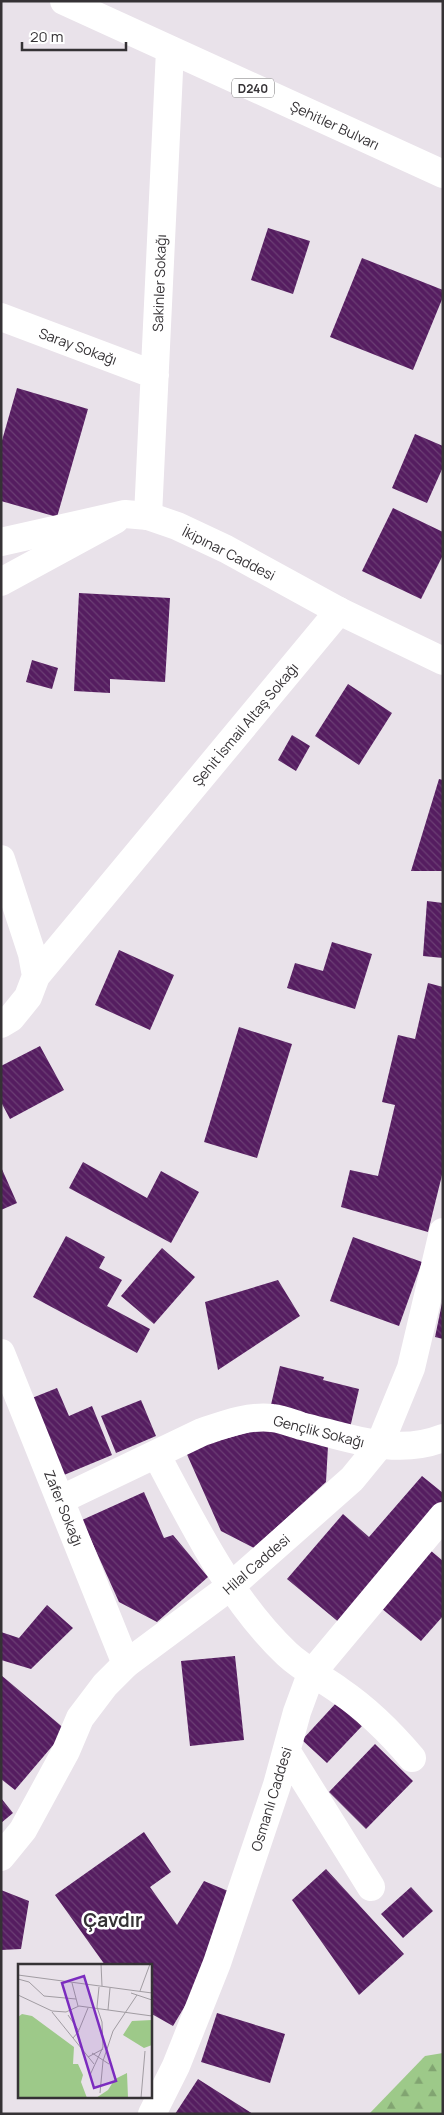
<svg xmlns="http://www.w3.org/2000/svg" width="444" height="2115" font-family="Manrope,sans-serif">
  <defs>
    <pattern id="forest-firs" width="22" height="20" patternUnits="userSpaceOnUse" patternTransform="scale(1.25)"><rect width="22" height="20" fill="#9dc989"/><path d="M5 1l3.5 6h-7zM16 11l3.5 6h-7z" fill="#81a471"/></pattern>
    <pattern id="building-back-hatch" width="6" height="6" patternUnits="userSpaceOnUse" patternTransform="scale(1.25)"><rect width="6" height="6" fill="#551d60"/><path d="M-1 5l2 2M0 0l6 6M5-1l2 2" fill="none" stroke="#6b3e74"/></pattern>
  </defs>
  <rect width="100%" height="100%" fill="#e9e2ea"/>
  <path fill="url(#forest-firs)" d="M443 2053V2114H369L425 2056Z"/>
  <path fill="url(#building-back-hatch)" d="M268 228 310 241 293 294 251 280Z
    M362 258 443 290V297L413 370 330 337Z
    M17 388 88 409 57 517 1 501V444Z
    M415 434 443 446V467L427 503 392 488Z
    M393 508 443 532V555L421 599 362 571Z
    M79 593 170 598 165 682 110 679V693L74 691Z
    M32 660 58 668 52 689 26 682Z
    M348 684 392 713 359 765 315 736Z
    M292 735 310 746 296 771 278 760Z
    M439 779 443 780V871H411Z
    M427 901 443 903V958L423 956Z
    M332 942 372 954 355 1009 287 988 295 963 323 971Z
    M119 950 174 975 150 1030 95 1005Z
    M428 983 443 987V1171L428 1232 341 1207 350 1170 378 1176 395 1105 382 1102 398 1035 415 1039Z
    M239 1027 292 1044 257 1158 204 1142Z
    M40 1046 64 1090 10 1119 1 1102V1066Z
    M83 1162 147 1198 161 1171 199 1192 171 1243 69 1188Z
    M1 1167 17 1203 1 1210Z
    M66 1236 105 1257 99 1268 122 1280 107 1306 150 1329 137 1353 33 1297Z
    M353 1237 422 1262 399 1326 330 1301Z
    M162 1248 195 1277 154 1324 121 1296Z
    M278 1280 300 1316 218 1370 205 1302Z
    M442 1303H443V1339L435 1337Z
    M280 1366 324 1377 323 1380 359 1389 350 1428 270 1409Z
    M57 1388 69 1416 92 1406 112 1455 64 1475 32 1398Z
    M141 1400 156 1436 116 1453 101 1416Z
    M268 1427 328 1446 326 1482 254 1548 221 1531 185 1450Z
    M422 1476 443 1493V1505L341 1624 287 1579 343 1514 369 1537Z
    M144 1492 164 1538 173 1535 208 1577 157 1622 119 1602 82 1520Z
    M430 1550 443 1561V1616L421 1641 381 1608Z
    M47 1605 73 1628 31 1669 1 1660V1632L19 1638Z
    M235 1656 244 1740 190 1746 181 1661Z
    M1 1675 66 1730 15 1790 1 1779Z
    M337 1702 362 1726 327 1763 302 1740Z
    M375 1744 413 1781 366 1829 329 1792Z
    M1 1798 13 1813 1 1823Z
    M144 1832 171 1872 150 1887 177 1925 204 1881 233 1893 204 1974 173 2026 150 2013V1965H105L55 1895Z
    M326 1869 404 1954 359 1995 292 1900Z
    M411 1887 433 1911 403 1938 381 1914Z
    M1 1890 29 1901 21 1949 1 1950Z
    M217 2013 285 2034 270 2083 201 2062Z
    M198 2079 253 2114H175Z"/>
  <g fill="none" stroke-linecap="round" stroke-linejoin="round">
    <path stroke="#fff" stroke-width="28" d="M1 317 155 375
      M148 516 170 50
      M1 582 115 520
      M1 859 32 954 36 976 28 997 11 1018 1 1024
      M36 976 339 611
      M1 1353 126 1664
      M156 1454C193 1523 229 1599 287 1654 303 1669 322 1678 340 1691 368 1710 390 1732 412 1758
      M60 1500 202 1432C223 1425 249 1415 272 1418 282 1419 292 1423 301 1426 347 1437 396 1457 443 1438
      M287 1752 371 1887
      M152 2114 176 2066 217 1963 277 1785 297 1712 311 1674 443 1516"/>
    <path stroke="#fff" stroke-width="28" d="M1 542 125 514 148 516 177 526 226 549 339 611 443 661
      M1 1857 23 1830 66 1751 80 1718 105 1685 126 1664 231 1586 352 1479 379 1446 411 1368 443 1232"/>
    <path stroke="#fff" stroke-width="28" d="M64 1 443 174"/>
  </g>
  <g text-anchor="middle" dominant-baseline="central" stroke-width="5" stroke-linejoin="round" paint-order="stroke">
    <rect fill="#fff" stroke="#727072" stroke-width="1" x="232" y="78.5" width="42" height="19" rx="4"/>
    <g font-size="12" font-weight="bold" fill="#353235">
      <text x="253" y="88">D240</text>
    </g>
    <g font-size="14" fill="#353235" stroke="#fff">
      <text transform="translate(335 125) rotate(25)">Şehitler Bulvarı</text>
      <text transform="translate(159 283) rotate(-88)">Sakinler Sokağı</text>
      <text transform="translate(78 346) rotate(20)">Saray Sokağı</text>
      <text transform="translate(229 553) rotate(27)">İkipınar Caddesi</text>
      <text transform="translate(245 724) rotate(-50)">Şehit İsmail Altaş Sokağı</text>
      <text transform="translate(319 1431) rotate(14)">Gençlik Sokağı</text>
      <text transform="translate(64 1508) rotate(68)">Zafer Sokağı</text>
      <text transform="translate(256 1564) rotate(-41)">Hilal Caddesi</text>
      <text transform="translate(271 1799) rotate(-73)">Osmanlı Caddesi</text>
    </g>
    <g font-size="19" font-weight="bold" fill="#353235" stroke="#fff">
      <text x="113" y="1920">Çavdır</text>
    </g>
  </g>
  <g transform="translate(18 1964)">
    <rect width="134" height="134" fill="#e9e2ea"/>
    <path d="M4 50 14 52 56 83 55 100H60L65 111 63 118 69 134H0V53ZM134 56V81L126 84 105 71 114 57ZM109 109 110 134H78L90 126 97 115Z" fill="#9dc989"/>
    <path fill="none" stroke="#a19ca2" stroke-width="1" d="M83 0 84 22M0 11 134 29M0 15 11 18 26 32 58 35M54 19 60 42M122 27 132 0M113 29 134 36M0 31 34 47 48 48 61 42 134 52M90 46 92 24M34 48 76 100M50 51 61 67 55 74M61 66 70 44M74 89 91 100M70 93 85 85M72 111 85 83 84 58 79 43 81 23M82 129 85 97 95 67 119 31M123 134 127 87"/>
    <path fill="#7b2cbf" fill-opacity="0.15" stroke="#7b2cbf" stroke-width="2.5" d="M66 12 98 117 76 124 44 19Z"/>
    <rect width="134" height="134" fill="none" stroke="#353235" stroke-width="2.5"/>
  </g>
  <rect width="444" height="2115" fill="none" stroke="#353235" stroke-width="5"/>
  <path d="M22 42v8h104v-8" fill="none" stroke="#353235" stroke-width="2.5"/>
  <text x="30" y="42" font-size="15" fill="#353235" stroke="#ffffff" stroke-width="4" paint-order="stroke">20 m</text>
</svg>
